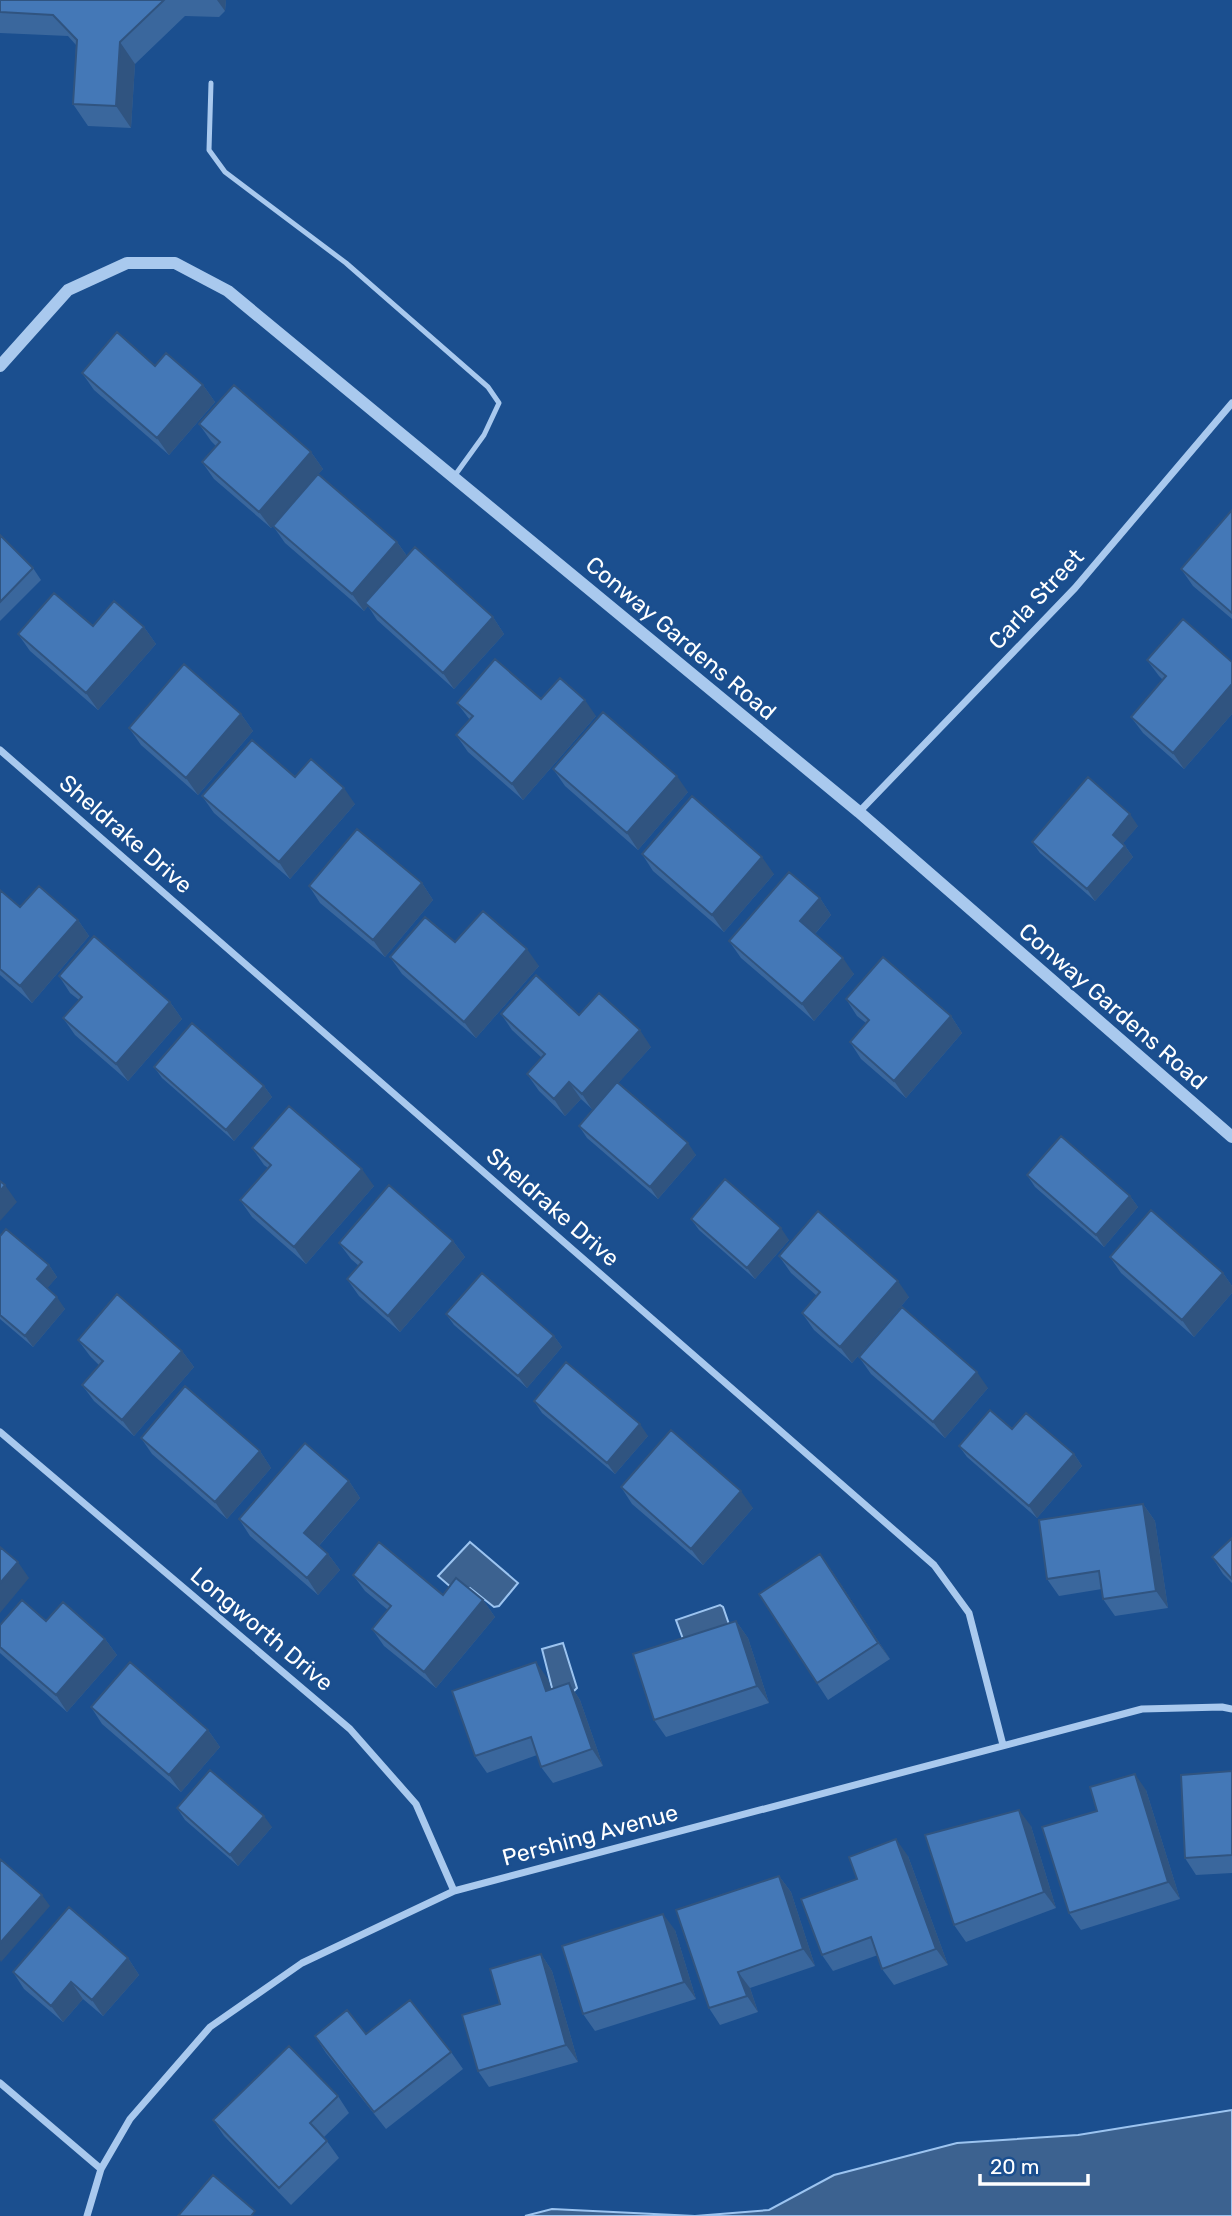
<svg xmlns="http://www.w3.org/2000/svg" width="1232" height="2216" font-family="Rubik,sans-serif">
  <rect width="100%" height="100%" fill="#1b4f8f"/>
  <path fill="#3c6290" stroke="#9cc4f0" stroke-width="2" d="M470 1542 518 1583 499 1606 494 1607 470 1588 460 1595 438 1576Z
    M720 1605 723 1607 732 1633 683 1639 676 1620Z
    M563 1643 577 1688 574 1691 553 1692 542 1649Z
    M1232 2110V2216H525L552 2209 695 2216 769 2210 834 2175 957 2143 1078 2135Z"/>
  <g fill="none" stroke-linecap="round" stroke-linejoin="round">
    <path stroke="#a9c9ee" stroke-width="5" d="M211 83 209 150 225 172 346 263 488 387 499 403 484 435 453 478"/>
    <path stroke="#a9c9ee" stroke-width="7" d="M0 750 934 1565 969 1613 1003 1745
      M859 812 1075 588 1232 403
      M0 1432 350 1729 416 1804 454 1891
      M0 2083 101 2169
      M87 2216 101 2169 130 2119 210 2027 302 1963 454 1891 1142 1709 1222 1707 1232 1709"/>
    <path stroke="#a9c9ee" stroke-width="12" d="M0 366 68 290 127 263H175L228 291 859 812 1232 1137"/>
  </g>
  <path fill="#3a679d" d="M0 0H226L225 11 219 17 185 16 135 64 131 128 88 126 73 104 76 45 68 36 0 33Z
    M155 366 203 385 215 402 169 455 94 390 82 373Z
    M199 424 311 452 323 469 318 474 397 542 407 556 493 617 504 634 454 689 377 620 368 606 364 611 285 543 273 526 271 528 214 479 202 462 216 446 211 441Z
    M1232 510V619L1193 586 1181 569Z
    M0 535 33 568 41 580 0 621Z
    M93 626 144 627 156 644 98 710 30 651 18 634Z
    M1147 660 1232 662V714L1184 769 1143 733 1131 717 1163 680 1159 676Z
    M541 699 596 716 523 800 468 752 456 735 470 720 457 703Z
    M241 714 253 731 198 795 141 745 129 728Z
    M553 769 688 792 638 850 565 786Z
    M295 777 355 804 290 879 214 813 202 796Z
    M1138 826 1123 843 1133 857 1095 901 1040 853 1032 842Z
    M642 854 774 874 724 932 653 871Z
    M422 883 433 900 385 957 320 903 309 886Z
    M0 890 20 907 78 920 89 936 32 1003 0 975Z
    M820 898 831 915 815 934 854 974 814 1021 741 958 729 941Z
    M455 942 539 966 476 1038 402 974 390 957Z
    M59 976 170 1002 182 1019 128 1081 75 1035 63 1018 79 1000 70 993Z
    M846 999 951 1016 962 1033 906 1098 861 1059 850 1042 866 1023 857 1016Z
    M501 1014 579 1015 651 1047 618 1083 696 1155 658 1199 587 1138 579 1126 593 1110 581 1099 565 1116 539 1091 527 1074 542 1058 512 1030Z
    M154 1067 264 1086 272 1097 234 1141 162 1078Z
    M252 1148 374 1186 306 1264 252 1217 240 1200 268 1168 264 1165Z
    M1027 1175 1130 1196 1138 1207 1104 1247 1035 1187Z
    M691 1219 789 1240 755 1279 699 1230Z
    M0 1236 49 1265 57 1277 47 1288 65 1309 33 1347 0 1319Z
    M453 1241 465 1257 400 1332 359 1296 347 1279 359 1266 351 1259 339 1243Z
    M779 1256 909 1297 852 1363 814 1330 802 1313 817 1296 791 1273Z
    M1110 1257 1223 1273 1232 1286V1293L1194 1337 1121 1273Z
    M446 1314 554 1336 562 1347 527 1388 454 1325Z
    M78 1340 182 1351 194 1367 134 1436 94 1401 82 1385 99 1365 90 1356Z
    M859 1357 988 1388 945 1438 871 1374Z
    M534 1401 648 1436 615 1474 542 1413Z
    M141 1438 260 1451 271 1468 227 1519 152 1454Z
    M959 1446 1074 1454 1082 1466 1037 1518 967 1457Z
    M349 1481 360 1498 319 1546 328 1554 340 1570 318 1595 250 1536 239 1519Z
    M621 1487 753 1508 703 1565 632 1504Z
    M1143 1504 1155 1521 1168 1608 1115 1616 1103 1599 1102 1589 1059 1596 1047 1579Z
    M1232 1538V1583L1223 1574 1212 1557Z
    M832 1571 890 1659 828 1700 817 1683Z
    M353 1575 443 1595 483 1600 495 1617 436 1688 384 1646 372 1629 388 1610 365 1591Z
    M46 1621 105 1639 117 1655 67 1712 0 1653V1625Z
    M736 1621 748 1638 769 1703 666 1737 654 1720Z
    M548 1679 551 1689 569 1683 580 1700 603 1766 553 1783 541 1767 537 1755 487 1773 475 1756Z
    M91 1707 208 1730 220 1747 181 1792 102 1724Z
    M1232 1771V1873L1196 1875 1185 1858Z
    M1146 1790 1180 1899 1081 1930 1069 1913 1097 1811Z
    M177 1808 272 1827 238 1866 185 1820Z
    M1031 1826 1056 1908 966 1942 954 1925Z
    M908 1856 948 1965 894 1985 882 1969 878 1955 833 1971 822 1955 857 1879Z
    M779 1876 791 1892 815 1966 750 1988 758 2012 720 2025 709 2008Z
    M675 1930 696 1999 595 2031 583 2014Z
    M541 1954 552 1971 578 2062 489 2087 478 2071Z
    M128 1958 139 1975 103 2016 83 1999 63 2022 24 1989 13 1972Z
    M366 2034 451 2052 463 2069 386 2129 326 2053 315 2036Z
    M338 2096 349 2113 324 2137 339 2158 291 2205 224 2136 213 2120Z"/>
  <path fill="#305480" d="M217 0H226L225 11Z
    M120 42 135 64 131 128 116 106Z
    M203 385 215 402 169 455 157 438Z
    M311 452 323 469 271 528 259 512Z
    M397 542 409 559 365 603 368 606 364 611 352 594Z
    M493 617 504 634 454 689 443 673Z
    M144 627 156 644 98 710 86 693Z
    M1232 684V714L1184 769 1173 753Z
    M585 700 596 716 523 800 512 784Z
    M241 714 253 731 198 795 186 778Z
    M677 776 688 792 638 850 627 833Z
    M344 788 355 804 290 879 279 862Z
    M1130 814 1138 826 1121 846 1113 835Z
    M1125 846 1133 857 1095 901 1087 889Z
    M762 857 774 874 724 932 712 915Z
    M422 883 433 900 385 957 373 940Z
    M820 898 831 915 812 937 800 921Z
    M78 920 89 936 32 1003 20 986Z
    M527 949 539 966 476 1038 464 1022Z
    M843 958 854 974 814 1021 802 1004Z
    M170 1002 182 1019 128 1081 116 1064Z
    M951 1016 962 1033 906 1098 894 1081Z
    M640 1030 651 1047 593 1111 582 1094Z
    M569 1082 581 1099 565 1116 554 1099Z
    M264 1086 272 1097 234 1141 226 1130Z
    M688 1143 696 1155 658 1199 650 1187Z
    M362 1169 374 1186 306 1264 294 1247Z
    M5 1185 17 1202 0 1221V1191Z
    M1130 1196 1138 1207 1104 1247 1096 1235Z
    M781 1228 789 1240 755 1279 747 1268Z
    M453 1241 465 1257 400 1332 388 1316Z
    M49 1265 57 1277 45 1291 37 1279Z
    M1223 1273 1232 1286V1293L1194 1337 1182 1320Z
    M898 1281 909 1297 852 1363 840 1347Z
    M57 1297 65 1309 33 1347 25 1336Z
    M554 1336 562 1347 527 1388 518 1376Z
    M182 1351 194 1367 134 1436 122 1420Z
    M977 1372 988 1388 945 1438 933 1422Z
    M640 1424 648 1436 615 1474 607 1463Z
    M260 1451 271 1468 227 1519 215 1502Z
    M1074 1454 1082 1466 1037 1518 1029 1506Z
    M349 1481 360 1498 316 1549 304 1533Z
    M741 1491 753 1508 703 1565 691 1549Z
    M1143 1504 1155 1521 1168 1608 1156 1591Z
    M328 1554 340 1570 318 1595 307 1578Z
    M820 1554 832 1571 890 1659 878 1643Z
    M18 1562 29 1578 0 1613V1583Z
    M483 1600 495 1617 436 1688 424 1672Z
    M736 1621 748 1638 769 1703 757 1686Z
    M105 1639 117 1655 67 1712 56 1695Z
    M536 1662 548 1679 557 1708 546 1691Z
    M569 1683 580 1700 603 1766 592 1749Z
    M208 1730 220 1747 181 1792 169 1775Z
    M1135 1774 1146 1790 1180 1899 1168 1882Z
    M1019 1810 1031 1826 1056 1908 1044 1892Z
    M264 1816 272 1827 238 1866 230 1855Z
    M896 1839 908 1856 948 1965 936 1949Z
    M779 1876 791 1892 815 1966 803 1949Z
    M42 1895 50 1906 1 1962 0 1960V1943Z
    M663 1914 675 1930 696 1999 684 1982Z
    M541 1954 552 1971 578 2062 566 2045Z
    M128 1958 139 1975 103 2016 92 2000Z
    M738 1972 750 1988 758 2012 747 1996Z
    M71 1982 83 1999 63 2022 51 2006Z"/>
  <path fill="#4478b7" stroke="#305480" stroke-width="2" d="M0 0H164L120 42 116 106 73 104 77 40 53 15 0 12Z
    M117 332 155 366 166 353 203 385 157 438 82 373Z
    M234 385 311 452 259 512 202 462 220 442 199 424Z
    M318 474 397 542 352 594 273 526Z
    M1232 510V613L1181 569Z
    M0 535 33 568 0 602Z
    M415 547 493 617 443 673 365 603Z
    M54 593 93 626 114 601 144 627 86 693 18 634Z
    M1183 619 1232 662V684L1173 753 1131 717 1166 676 1147 660Z
    M495 659 541 699 560 678 585 700 512 784 456 735 473 716 457 703Z
    M184 664 241 714 186 778 129 728Z
    M603 712 677 776 627 833 553 769Z
    M252 740 295 777 311 759 344 788 279 862 202 796Z
    M1088 777 1130 814 1113 835 1125 846 1087 889 1032 842Z
    M692 796 762 857 712 915 642 854Z
    M357 829 422 883 373 940 309 886Z
    M789 872 820 898 800 921 843 958 802 1004 729 941Z
    M39 886 78 920 20 986 0 969V890L20 907Z
    M483 911 527 949 464 1022 390 957 425 917 455 942Z
    M94 936 170 1002 116 1064 63 1018 82 997 59 976Z
    M883 957 951 1016 894 1081 850 1042 869 1020 846 999Z
    M536 975 579 1015 599 993 640 1030 582 1094 569 1082 554 1099 527 1074 545 1054 501 1014Z
    M192 1023 264 1086 226 1130 154 1067Z
    M617 1082 688 1143 650 1187 579 1126Z
    M289 1106 362 1169 294 1247 240 1200 271 1165 252 1148Z
    M1061 1136 1130 1196 1096 1235 1027 1175Z
    M725 1179 781 1228 747 1268 691 1219Z
    M0 1181 5 1185 0 1191Z
    M389 1185 453 1241 388 1316 347 1279 362 1262 339 1243Z
    M1151 1210 1223 1273 1182 1320 1110 1257Z
    M818 1211 898 1281 840 1347 802 1313 820 1292 779 1256Z
    M6 1229 49 1265 37 1279 57 1297 25 1336 0 1315V1236Z
    M482 1273 554 1336 518 1376 446 1314Z
    M117 1294 182 1351 122 1420 82 1385 103 1361 78 1340Z
    M902 1307 977 1372 933 1422 859 1357Z
    M566 1362 640 1424 607 1463 534 1401Z
    M185 1386 260 1451 215 1502 141 1438Z
    M990 1410 1012 1429 1026 1413 1074 1454 1029 1506 959 1446Z
    M671 1430 741 1491 691 1549 621 1487Z
    M305 1443 349 1481 304 1533 328 1554 307 1578 239 1519Z
    M1143 1504 1156 1591 1103 1599 1099 1571 1047 1579 1039 1520Z
    M1232 1538V1579L1212 1557Z
    M379 1542 443 1595 456 1578 483 1600 424 1672 372 1629 391 1606 353 1575Z
    M0 1547 18 1562 0 1583Z
    M820 1554 878 1643 817 1683 759 1594Z
    M22 1600 46 1621 63 1602 105 1639 56 1695 0 1647V1625Z
    M736 1621 757 1686 654 1720 633 1654Z
    M130 1662 208 1730 169 1775 91 1707Z
    M536 1662 546 1691 569 1683 592 1749 541 1767 531 1737 475 1756 452 1691Z
    M210 1770 264 1816 230 1855 177 1808Z
    M1232 1771V1855L1185 1858 1181 1775Z
    M1135 1774 1168 1882 1069 1913 1042 1827 1097 1811 1090 1787Z
    M1019 1810 1044 1892 954 1925 925 1835Z
    M896 1839 936 1949 882 1969 871 1937 822 1955 801 1899 857 1879 849 1857Z
    M0 1859 42 1895 0 1943Z
    M779 1876 803 1949 738 1972 747 1996 709 2008 676 1910Z
    M69 1907 128 1958 92 2000 71 1982 51 2006 13 1972Z
    M663 1914 684 1982 583 2014 562 1946Z
    M541 1954 566 2045 478 2071 462 2015 500 2004 490 1969Z
    M410 2000 451 2052 374 2112 315 2036 347 2010 366 2034Z
    M289 2046 338 2096 310 2123 327 2141 279 2188 213 2120Z
    M213 2175 255 2211 251 2216H178Z"/>
  <g text-anchor="middle" dominant-baseline="central" stroke-width="5" stroke-linejoin="round" paint-order="stroke">
    <g font-size="23" fill="#fff" stroke="#1b4f8f">
      <text transform="translate(1036 599) rotate(-47)">Carla Street</text>
      <text transform="translate(681 638) rotate(40)">Conway Gardens Road</text>
      <text transform="translate(126 834) rotate(41)">Sheldrake Drive</text>
      <text transform="translate(1113 1006) rotate(41)">Conway Gardens Road</text>
      <text transform="translate(553 1207) rotate(41)">Sheldrake Drive</text>
      <text transform="translate(262 1629) rotate(40)">Longworth Drive</text>
      <text transform="translate(590 1835) rotate(-15)">Pershing Avenue</text>
    </g>
  </g>
  <path d="M980 2174v10h108v-10" fill="none" stroke="#ffffff" stroke-width="3.5"/>
  <text x="990" y="2174" font-size="21" fill="#ffffff" stroke="#1b4f8f" stroke-width="5" paint-order="stroke">20 m</text>
</svg>
